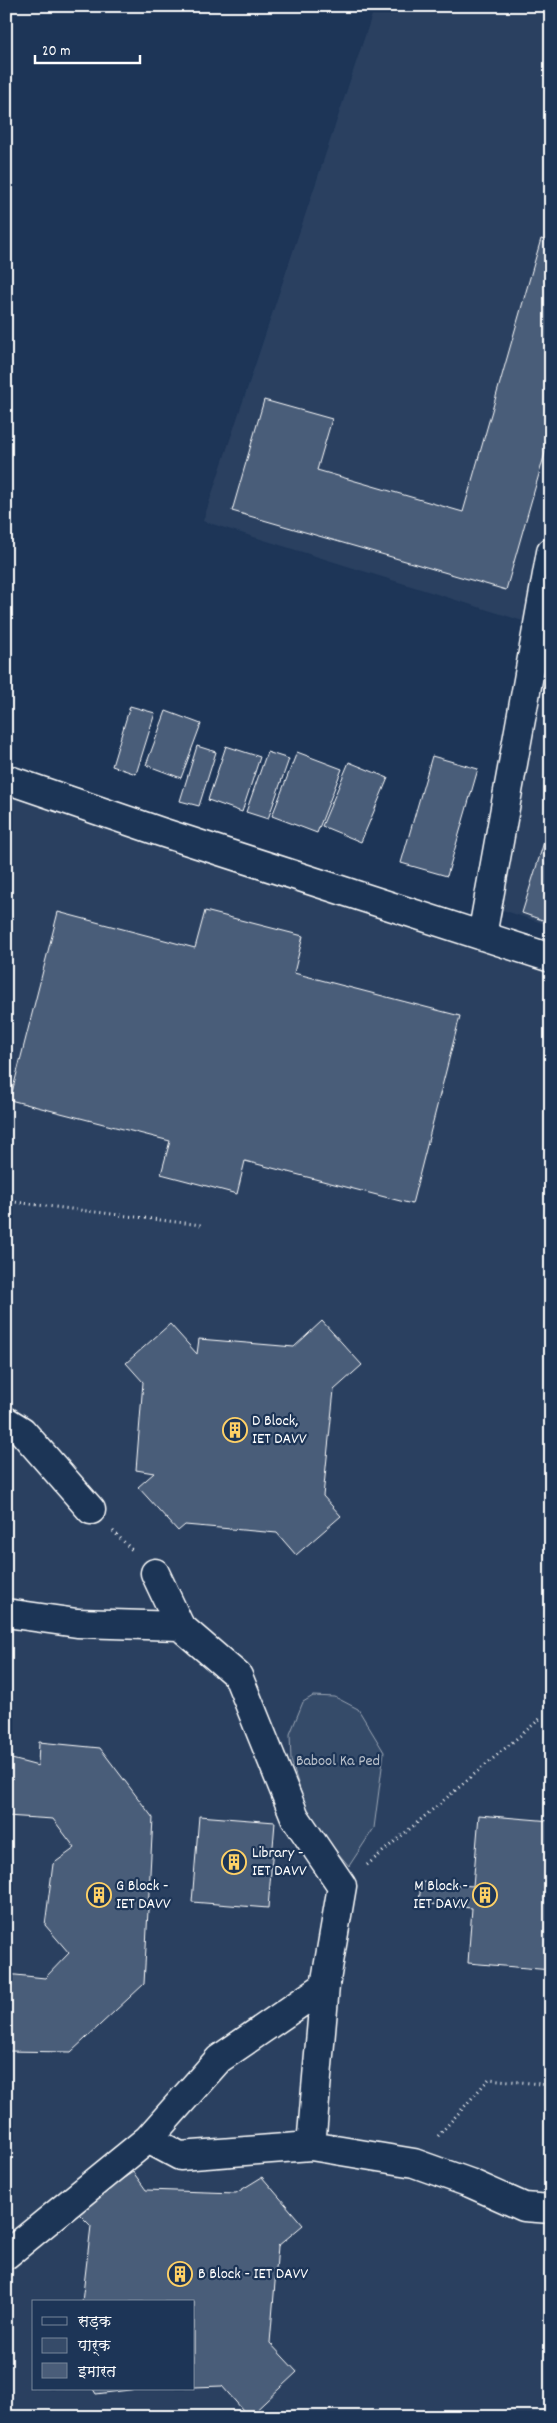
<svg xmlns="http://www.w3.org/2000/svg" width="557" height="2423" font-family="Dekko,'Playpen Sans Deva',sans-serif">
  <rect width="100%" height="100%" fill="#1d3557"/>
  <filter id="ink" filterUnits="userSpaceOnUse"><feTurbulence type="fractalNoise" baseFrequency=".02" numOctaves="2"/><feDisplacementMap in="SourceGraphic" scale="10" xChannelSelector="R" yChannelSelector="G"/><feConvolveMatrix kernelMatrix="1 2 1 2 8 2 1 2 1" color-interpolation-filters="sRGB"/></filter>
  <g filter="url(#ink)">
    <path fill="#2a4161" fill-rule="evenodd" d="M375 6H533L551 12V926L488 905 523 621 203 521Z
      M6 778 551 958V2417H6ZM34 2302H194V2389H34Z"/>
    <path fill="#364b69" stroke="#9aa5b4" d="M313 1696 335 1697 358 1709 384 1752 374 1828 349 1866 309 1819 291 1760 290 1734 303 1702Z"/>
    <path fill="#4a5d79" stroke="#fff" d="M541 239 551 242V432L506 590 232 511 264 400 332 419 317 470 463 512Z
      M130 706 155 713 136 774 112 766Z
      M166 711 201 724 181 778 146 765Z
      M197 746 216 752 199 806 180 801Z
      M226 746 260 757 242 812 208 800Z
      M267 752 289 759 268 819 246 812Z
      M297 752 342 769 317 833 272 816Z
      M432 756 478 769 447 876 401 863Z
      M349 762 388 778 361 842 322 826Z
      M548 829 551 830V923L522 913Z
      M205 911 303 936 294 973 460 1016 412 1204 245 1161 237 1194 161 1174 170 1141 10 1100 58 912 195 948Z
      M322 1321 362 1365 334 1390 323 1496 341 1516 296 1555 277 1533 185 1525 178 1531 138 1487 154 1473 136 1470 143 1382 126 1363 170 1324 197 1354 199 1339 294 1347Z
      M39 1742 100 1748 153 1818 144 1984 71 2052 6 2051V1974L45 1978 69 1953 45 1925 53 1864 75 1848 53 1819 6 1816 8 1758 38 1766Z
      M479 1815 551 1821V1970L468 1963 472 1908 419 1903 421 1882 473 1886Z
      M199 1816 275 1822 268 1908 192 1902Z
      M133 2172 146 2190 236 2193 262 2177 303 2225 278 2246 270 2343 297 2372 249 2417 222 2386 194 2387V2302H82L91 2226 75 2210Z
      M93 2389H138L96 2394Z"/>
    <g fill="none" stroke-linecap="round" stroke-linejoin="round">
      <defs>
        <path id="minor" d="M6 779 161 832 551 958
          M482 936 551 552
          M6 1421 22 1431 91 1510
          M155 1573 180 1626
          M6 1613 77 1623 180 1626 238 1676 295 1817 342 1886 325 1986 311 2146
          M148 2139 219 2059 325 1986
          M6 2255 148 2139 180 2156 311 2146 414 2163 470 2183 524 2207 551 2209"/>
      </defs>
      <use href="#minor" stroke="#fff" stroke-width="31"/>
      <path stroke="#fff" stroke-width="3" stroke-dasharray="1 4" stroke-linecap="butt" d="M6 1201 201 1225
        M113 1531 133 1551
        M367 1865 541 1718
        M438 2136 489 2079 551 2085"/>
      <use href="#minor" stroke="#1d3557" stroke-width="28"/>
    </g>
  </g>
  <defs>
    <symbol id="building-ring" viewBox="-11 -11 22 22"><circle r="9.5" fill="#1d3557" stroke="#ffd166" stroke-width="1.5"/><path d="M-4-6H4V6H1V3H-1V6H-4ZM-2.5-4.3h1.7v1.8h-1.7ZM.8-4.3h1.7v1.8H.8ZM-2.5-1h1.7V.8h-1.7ZM.8-1h1.7V.8H.8Z" fill="#ffd166"/></symbol>
  </defs>
  <g fill-rule="evenodd">
    <use href="#building-ring" x="221" y="1416" width="28" height="28"/>
    <use href="#building-ring" x="220" y="1848" width="28" height="28"/>
    <use href="#building-ring" x="85" y="1881" width="28" height="28"/>
    <use href="#building-ring" x="471" y="1881" width="28" height="28"/>
    <use href="#building-ring" x="166" y="2260" width="28" height="28"/>
  </g>
  <g text-anchor="middle" dominant-baseline="central" stroke-width="4.5" stroke-linejoin="round" paint-order="stroke">
    <g font-size="16" fill="#fff" stroke="#1d3557" text-anchor="start">
      <text x="252" y="1421">D Block,<tspan x="252" dy="18">IET DAVV</tspan></text>
      <text x="252" y="1853">Library -<tspan x="252" dy="18">IET DAVV</tspan></text>
      <text x="116" y="1886">G Block -<tspan x="116" dy="18">IET DAVV</tspan></text>
      <text x="468" y="1886" text-anchor="end">M Block -<tspan x="468" dy="18">IET DAVV</tspan></text>
      <text x="198" y="2274">B Block - IET DAVV</text>
    </g>
    <g font-size="16" fill="#b9c0ca" stroke="#1d3557">
      <text x="338" y="1761">Babool Ka Ped</text>
    </g>
  </g>
  <rect width="557" height="2423" fill="none" stroke="#1d3557" stroke-width="25"/>
  <rect x="12" y="12" width="532" height="2398" fill="none" stroke="#fff" stroke-width="2" filter="url(#ink)"/>
  <rect x="32" y="2300" width="162" height="90" fill="#1d3557" stroke="#77869a"/>
  <rect x="42" y="2317" width="25" height="8" fill="#1d3557" stroke="#77869a"/>
  <text x="78" y="2326" font-size="15" fill="#ffffff">सड़क</text>
  <rect x="42" y="2338" width="25" height="15" fill="#364b69" stroke="#77869a"/>
  <text x="78" y="2350" font-size="15" fill="#ffffff">पार्क</text>
  <rect x="42" y="2363" width="25" height="15" fill="#4a5d79" stroke="#77869a"/>
  <text x="78" y="2376" font-size="15" fill="#ffffff">इमारत</text>
  <path d="M35 55v8h105v-8" fill="none" stroke="#ffffff" stroke-width="2.5"/>
  <text x="42" y="55" font-size="15" fill="#ffffff" stroke="#1d3557" stroke-width="4" paint-order="stroke">20 m</text>
</svg>
